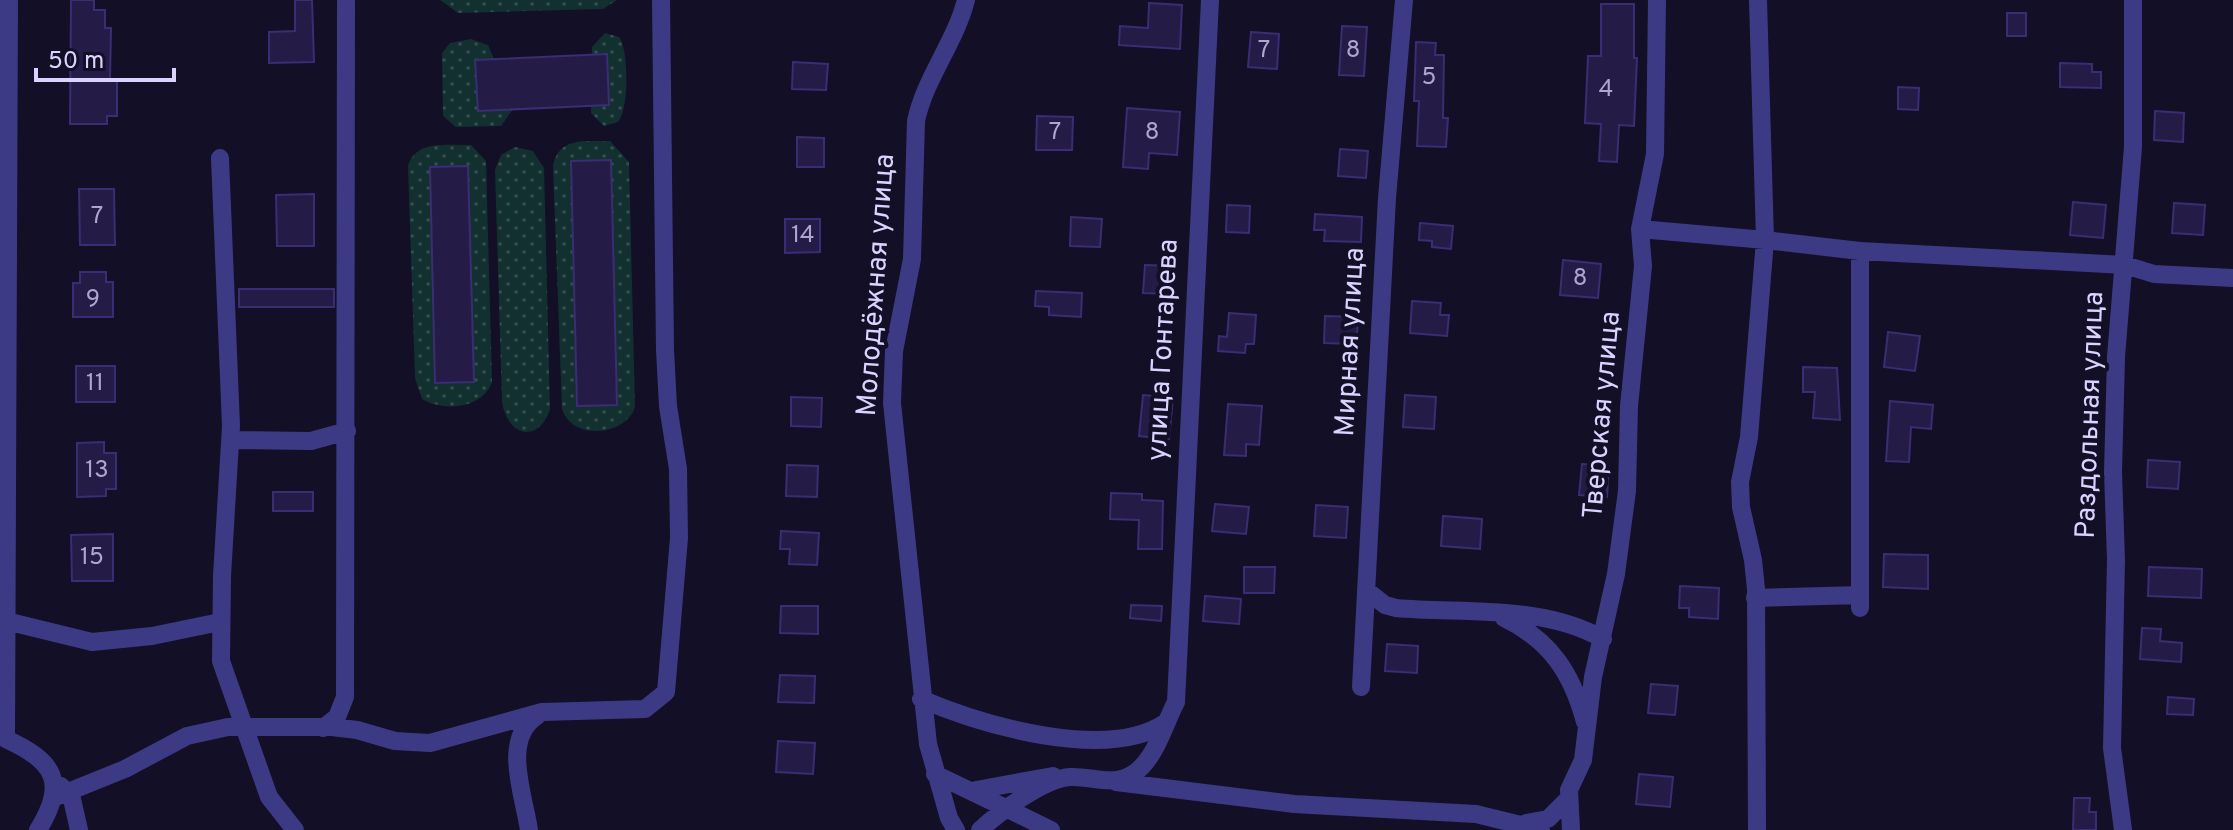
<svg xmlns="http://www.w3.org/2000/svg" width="2233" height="830" font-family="Overpass,sans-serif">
  <defs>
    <pattern id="grass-dots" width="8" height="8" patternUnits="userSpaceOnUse" patternTransform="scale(2)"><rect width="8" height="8" fill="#12302f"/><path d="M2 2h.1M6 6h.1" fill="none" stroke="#344d4e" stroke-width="1.8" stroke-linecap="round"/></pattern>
  </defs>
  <rect width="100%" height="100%" fill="#130f26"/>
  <path fill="url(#grass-dots)" d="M440 0H617L603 9 458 13Z
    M605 33 619 37C629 50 629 110 618 122L604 126 591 113 592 47Z
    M471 39 488 45 494 59 475 60 478 110 513 109 501 126 456 127 443 116 442 53 450 43Z
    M610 141 629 162 635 407C626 436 572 441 562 409L553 165C560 136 586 142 610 141Z
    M471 145 486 161 492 382C482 409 444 412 422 399L415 378 408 166C416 139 448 146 471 145Z
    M515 147 533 151 544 168 550 410C537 445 507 435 502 402L495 170 501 155Z"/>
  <path fill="#241b47" stroke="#3b2d73" stroke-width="2" d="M71 0H94V10H105V28H111L110 81H117V116H107V124H70Z
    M295 0H312L314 62 269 63V32L295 31Z
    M1149 3 1182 5 1180 49 1119 45 1120 26 1148 28Z
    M1601 4H1634V58H1637L1634 126 1619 125 1617 162 1599 161 1601 124 1585 123 1588 56H1601Z
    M2007 13H2026V36H2007Z
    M1342 26 1367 27 1364 76 1339 75Z
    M1251 32 1279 34 1277 69 1248 67Z
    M1416 42 1436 43 1435 55H1444L1443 118H1448L1446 147 1417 146 1419 101H1414Z
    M607 54 609 105 478 111 475 60Z
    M793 62 828 64 826 90 792 89Z
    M2060 63 2092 64V72H2101V88L2060 87Z
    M1898 87 1919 88 1918 110 1898 109Z
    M1127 108 1180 112 1177 155 1149 153 1148 169 1123 167Z
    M2155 111 2184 113 2183 142 2154 140Z
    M1037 116 1073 117 1072 150H1036Z
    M797 137 824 138V167H797Z
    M1340 149 1368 151 1366 178 1338 176Z
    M611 160 617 405 577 406 571 161Z
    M468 166 474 382 435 383 430 167Z
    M79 189H114L115 245H80Z
    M314 194V246H277L276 195Z
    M2073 202 2106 205 2103 238 2070 235Z
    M2174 203 2205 205 2203 235 2172 233Z
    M1227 205 1250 206 1249 233 1226 232Z
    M1315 214 1362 217 1361 242 1324 241 1325 230H1314Z
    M1071 217 1102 219 1100 247 1070 246Z
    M785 219H820V252L785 253Z
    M1420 223 1453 226 1451 249 1432 247V241L1419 240Z
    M1563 260 1601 264 1598 298 1560 295Z
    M1145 265 1171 266 1170 294 1143 293Z
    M80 272H106V282H113V317H73V283H80Z
    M239 289H334V307H239Z
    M1036 291 1082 293 1081 317 1049 315V307L1035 306Z
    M1412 301 1441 303 1440 315H1449L1447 336 1410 333Z
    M1229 313 1256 315 1254 344H1246L1245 353 1218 351 1219 336 1227 337Z
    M1325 316 1358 317 1357 335H1350V344L1324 343Z
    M1888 332 1920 336 1915 371 1884 367Z
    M76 366H115V402H76Z
    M1803 367 1837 368 1840 420 1813 418 1815 392H1803Z
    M1143 395 1173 398 1169 439 1139 436Z
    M1405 395 1436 397 1434 429 1403 427Z
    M791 397 822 398 821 427 791 426Z
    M1890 401 1933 405 1931 429 1911 427 1909 462 1886 461Z
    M1228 404 1262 406 1259 445 1246 444V456L1224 455Z
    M104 442V453H116V489H106V496L77 497V443Z
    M2148 460 2180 462 2178 489 2147 487Z
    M1582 464 1609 466 1607 497 1579 495Z
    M787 465 818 466 817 497 786 496Z
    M273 492H313V511H273Z
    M1111 493 1142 494V500L1163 501 1162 549H1138L1139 520 1110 519Z
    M1215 504 1249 507 1246 534 1212 531Z
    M1316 505 1348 507 1346 538 1314 536Z
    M1443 516 1482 519 1480 549 1441 546Z
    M781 531 819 533 817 565 789 564 790 549H780Z
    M113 534V581H72L71 535Z
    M1884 554 1928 555V589L1883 587Z
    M1244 567H1275L1274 593H1244Z
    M2149 567 2202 569 2201 598 2148 596Z
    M1680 586 1719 588 1718 619 1689 617V608H1679Z
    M1205 596 1241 599 1239 624 1203 621Z
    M1131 605 1162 606 1161 621 1130 618Z
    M781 606H818V634L780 633Z
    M2142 628 2161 629 2160 641 2182 643 2181 662 2140 659Z
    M1387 644 1418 646 1417 673 1385 671Z
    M780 675 815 676 814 703 778 702Z
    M1651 684 1678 686 1675 715 1648 713Z
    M2168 697 2194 699 2193 715 2167 714Z
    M778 741 815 743 813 774 776 772Z
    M1639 774 1673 777 1670 807 1636 804Z
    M2074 798H2090L2089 812H2096V830H2073Z"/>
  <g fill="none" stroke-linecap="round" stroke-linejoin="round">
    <path stroke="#3d3a85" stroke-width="18" d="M9 0 6 739C54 761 68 782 38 830
      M1758 0 1765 240 1860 251V608
      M220 158 231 426 222 576 221 661 269 797 295 830
      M1640 229 1765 240 1749 437 1740 482 1741 507 1753 560 1756 589 1757 830
      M1860 251 2125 265 2154 274 2233 278
      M231 440 311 441 347 431
      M1366 590 1385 605 1396 608C1463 614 1542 604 1603 639
      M1755 598 1860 595
      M1504 618C1550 640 1572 673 1585 722
      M6 621 92 642 152 636 220 622
      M1361 687 1387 198 1404 0
      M921 699C982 725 1106 762 1165 723
      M323 728 337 717 345 697 346 0
      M935 774 1051 830
      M1116 782 1294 804 1476 814 1541 830
      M61 786 72 799 79 830
      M976 790 1053 776
      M53 798 125 769 187 736 228 727H332L357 730 395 741 430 743 542 712 645 709 666 692 679 538 678 469 668 406 665 350 661 0
      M1526 823 1548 819 1568 799
      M529 830C524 795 501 739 537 716
      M956 830 949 818 928 744 892 403 894 351 912 259 916 121C925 78 955 43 966 0
      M980 830C998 813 1045 778 1070 777 1094 776 1115 788 1136 772 1157 755 1164 725 1176 702L1210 0
      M1571 830 1569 790 1583 760 1593 677 1616 574 1627 491 1629 406 1643 266 1640 229 1655 154 1657 0
      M2123 830 2112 748 2116 560 2113 472 2116 357 2133 147V0"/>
  </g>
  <g text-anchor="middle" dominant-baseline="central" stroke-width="8" stroke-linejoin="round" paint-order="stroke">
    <g font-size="24" fill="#aca6d1">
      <text x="1264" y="51">7</text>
      <text x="1353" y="51">8</text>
      <text x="1429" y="78">5</text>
      <text x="1606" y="90">4</text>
      <text x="1055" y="133">7</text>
      <text x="1152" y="133">8</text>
      <text x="97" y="217">7</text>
      <text x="803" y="236">14</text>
      <text x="1580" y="279">8</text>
      <text x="93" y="300">9</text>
      <text x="95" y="384">11</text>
      <text x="97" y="471">13</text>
      <text x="92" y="558">15</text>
    </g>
    <g font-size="28" fill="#d9d4ff" stroke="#130f26">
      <text transform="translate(877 285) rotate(-86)">Молодёжная улица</text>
      <text transform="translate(1351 342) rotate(-87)">Мирная улица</text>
      <text transform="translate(1164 350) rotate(-87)">улица Гонтарева</text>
      <text transform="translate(1603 415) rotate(-85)">Тверская улица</text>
      <text transform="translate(2091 415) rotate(-88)">Раздольная улица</text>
    </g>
  </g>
  <path d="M36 68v12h138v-12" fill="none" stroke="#d9d4ff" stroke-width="4"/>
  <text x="48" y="68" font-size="24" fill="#d9d4ff" stroke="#130f26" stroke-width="6" paint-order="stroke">50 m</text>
</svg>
